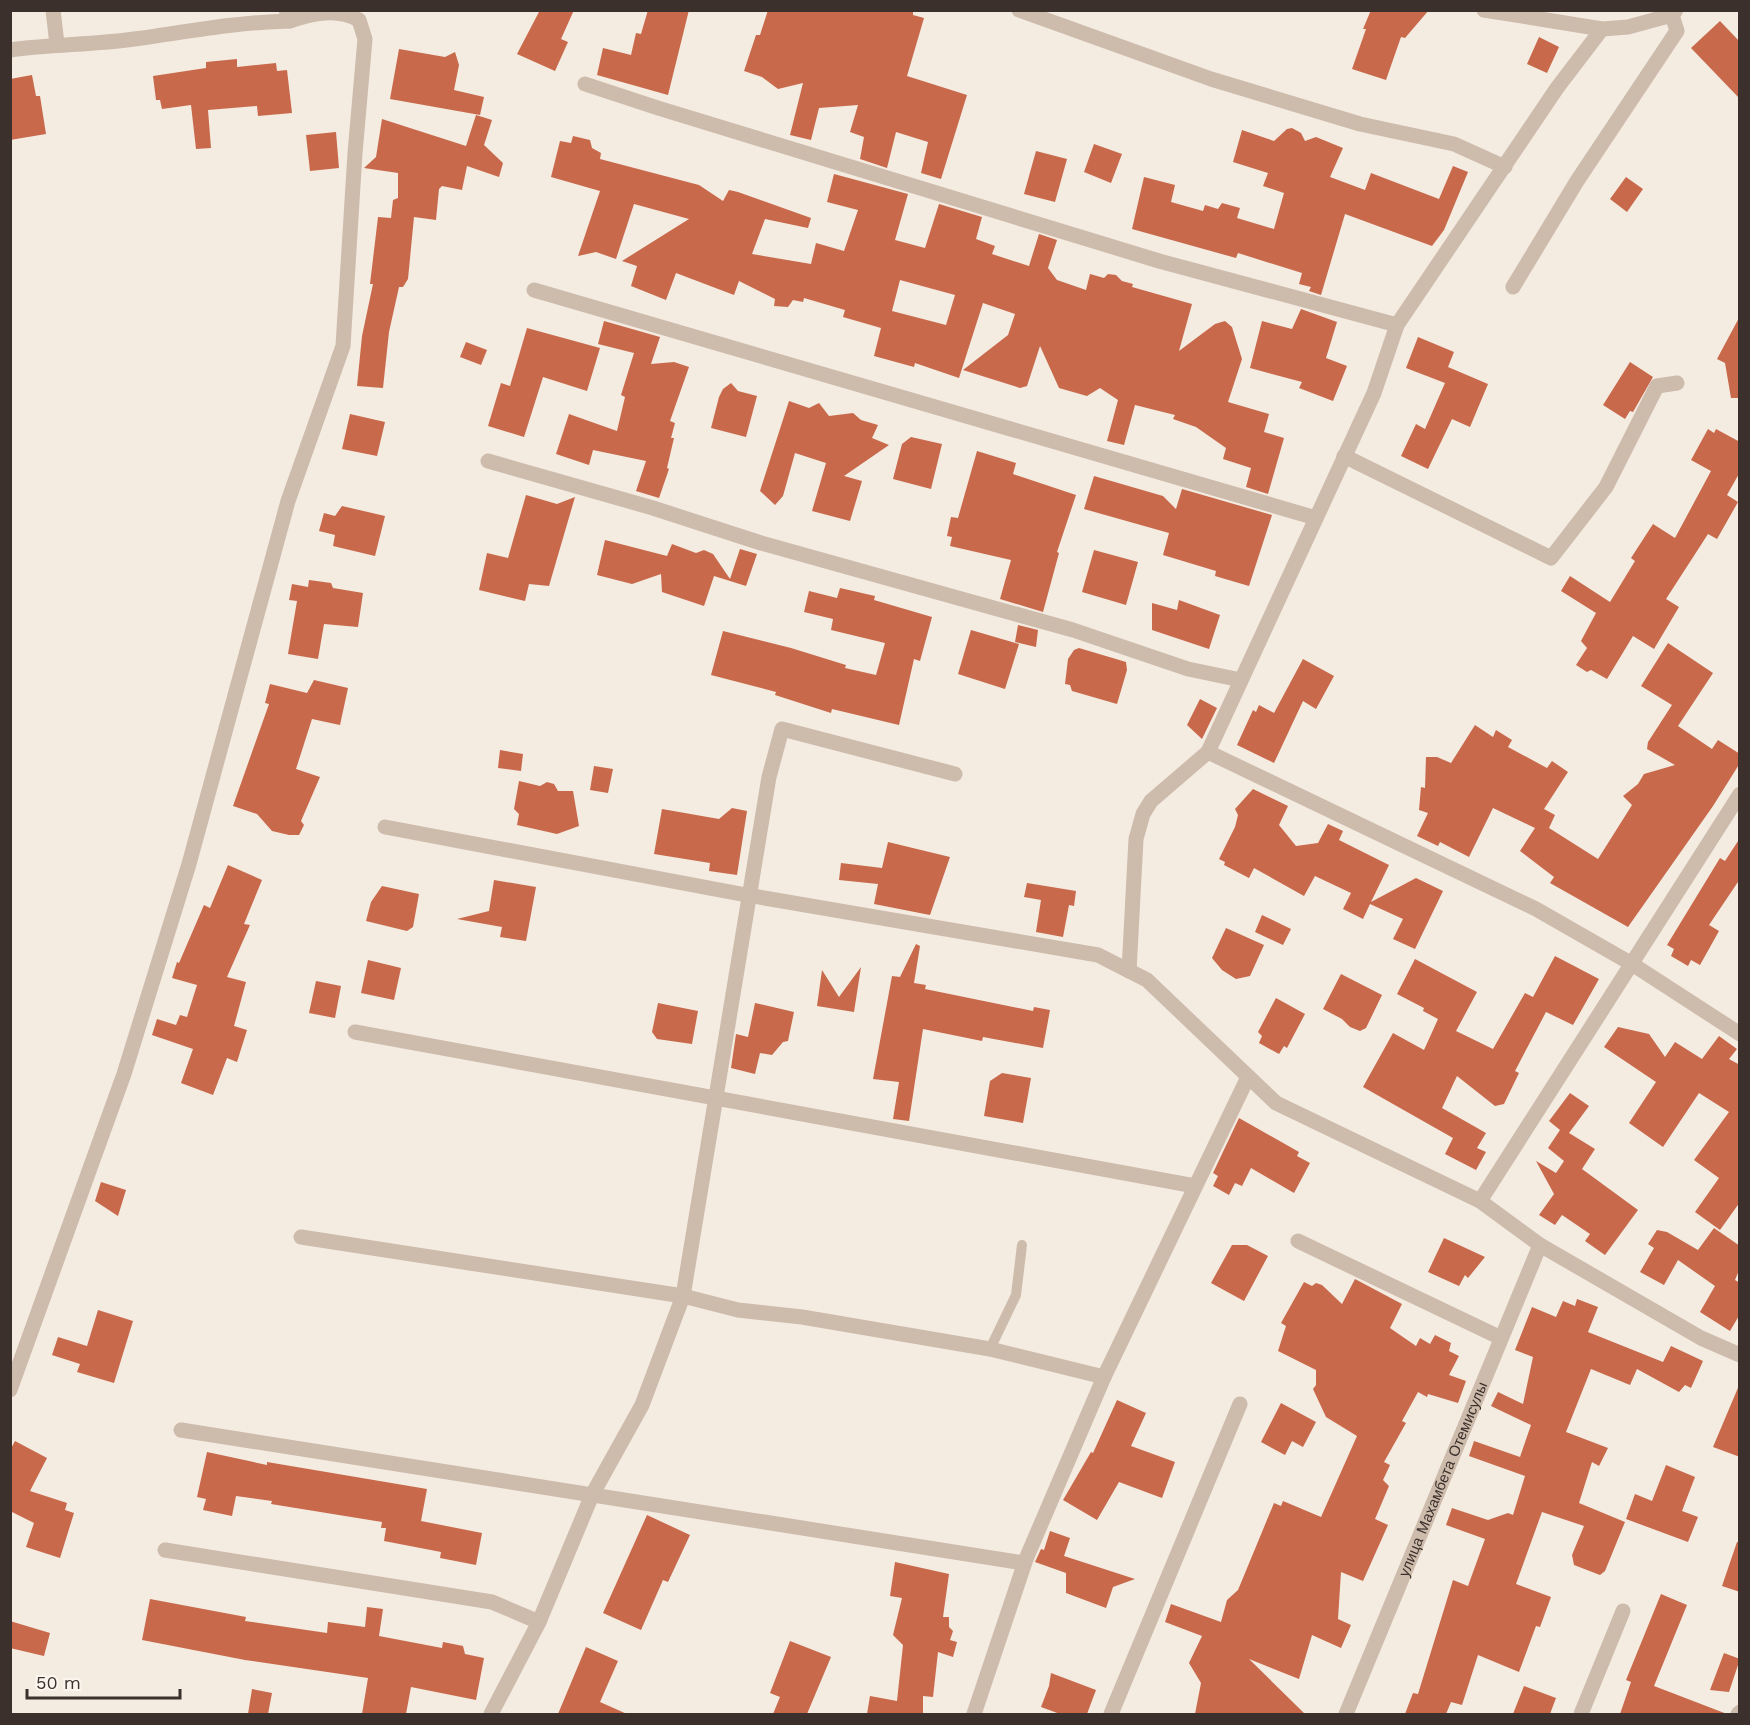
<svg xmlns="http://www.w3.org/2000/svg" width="1750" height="1725" font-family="'Work Sans',sans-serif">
  <rect width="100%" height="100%" fill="#f4ebe1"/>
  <path fill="#c8694b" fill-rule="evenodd" d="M540 10H574L561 39 568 42 555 71 517 54Z
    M648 10H689L668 95 597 75 603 48 631 55 636 33 641 34Z
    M768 10H913V15L924 18 907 76 967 95 941 179 921 173 928 142 896 132 887 168 860 159 864 137 850 132 858 105 819 108 811 140 790 135 803 83 778 89 762 77 744 71 756 35H760Z
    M1371 10H1429L1405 38 1401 37 1386 80 1352 69 1366 29H1363Z
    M1720 21 1740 42V99L1691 48Z
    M1539 37 1559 47 1547 73 1527 64Z
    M399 49 445 57 455 52 459 65 454 90 484 97 480 115 390 99Z
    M237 59V67L276 63 277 71 287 70 292 113 258 116 257 106 208 110 211 148 196 149 191 105 162 109 160 100H156L153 76 206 68V62Z
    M32 75 36 96H40L46 134 10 140V79Z
    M476 115 492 120 484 145 503 163 499 177 467 166 462 190 442 186 439 189 436 220 414 217 408 279 403 287H399L389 332 383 388 357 386 362 336 373 284H370L378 217 391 218 393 200 398 198V173L364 168 376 157 382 119 466 146Z
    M1292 128 1301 133 1305 141 1316 137 1343 148 1330 177 1365 190 1371 173 1439 199 1453 166 1468 172 1444 230 1432 246 1345 214 1321 295 1309 291 1311 287 1299 284 1302 273 1238 253 1236 258 1132 229 1144 177 1175 185 1171 202 1203 211 1205 205 1218 209 1222 203 1240 208 1237 218 1274 229 1284 193 1263 186 1268 173 1233 162 1242 130 1274 141 1287 129Z
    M336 132 339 168 310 171 306 135Z
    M573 136 590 140 592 148 601 153 600 159 699 185 723 201 729 190 738 192 811 218 808 228 765 219 752 254 811 264 816 243 844 251 858 210 827 202 834 174 908 194 895 240 925 248 939 204 982 217 976 239 995 246 992 254 1029 266 1039 234 1057 240 1048 268 1057 280 1086 290 1090 274 1104 278 1108 274 1116 275 1122 281 1133 284 1132 287 1192 304 1179 351 1215 324 1225 321 1232 327 1242 359 1228 402 1269 414 1264 432 1284 438 1268 494 1246 487 1251 468 1223 459 1226 448 1196 427 1173 419 1175 415 1135 405 1124 445 1107 441 1118 400 1100 388 1087 396 1059 388 1040 346 1027 386 1020 388 963 370 1008 335 1015 314 983 303 959 378 915 363 914 367 874 356 881 328 843 317 845 310 804 298 803 302 793 300 788 307 774 306 775 299 739 281 734 295 676 273 666 300 631 286 637 266 622 261 689 219 634 204 616 259 596 252 578 256 600 191 551 177 560 141 571 143ZM900 280 955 295 946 325 892 311Z
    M1094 144 1122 154 1111 183 1084 172Z
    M1036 151 1067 159 1055 202 1024 194Z
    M1626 177 1643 189 1627 212 1610 199Z
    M1301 309 1337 322 1326 358 1347 366 1333 401 1299 388 1302 382 1250 368 1262 321 1292 329Z
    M1740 316V398H1731L1725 363 1717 359Z
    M604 321 660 337 651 364 674 362 689 367 670 421 675 423 671 438H674L667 468 669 469 659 498 636 491 646 461 593 450 589 465 556 454 569 414 617 431 625 397 621 395 634 353 598 344Z
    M527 328 600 348 587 391 543 377 524 437 488 426 501 383 510 386Z
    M1418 337 1454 352 1448 367 1488 384 1470 427 1452 419 1428 469 1401 456 1416 424 1425 429 1445 383 1406 368Z
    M466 342 487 350 481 365 460 357Z
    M1630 362 1653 377 1633 412 1630 411 1625 419 1603 405Z
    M731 383 738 391 757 396 746 437 711 428 719 397 723 389Z
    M789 401 809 408 819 403 829 416 853 413 861 420 878 425 872 438 889 445 844 476 862 481 850 521 812 511 826 463 795 453 783 496 775 505 760 491Z
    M350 414 385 422 377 456 342 449Z
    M1708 429 1714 433 1716 429 1740 442V472L1727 495 1738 502 1717 539 1708 534 1666 599 1679 607 1654 649 1633 636 1607 679 1591 670 1587 672 1576 665 1587 648 1581 641 1596 613 1561 591 1570 576 1610 602 1635 561 1631 558 1653 524 1675 538 1711 471 1691 460Z
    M911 437 942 444 931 489 893 479 902 444Z
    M977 451 1016 463 1013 474 1076 495 1057 552 1059 553 1043 612 1000 599 1011 560 950 546 952 537 947 536 951 517 958 518Z
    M1094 476 1163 496 1176 509 1182 489 1272 515 1249 586 1215 576 1216 571 1163 555 1169 533 1084 509Z
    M526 495 557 504 575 497 549 586 529 584 525 601 479 590 487 553 508 558Z
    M342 506 385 516 375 556 333 546 335 535 319 531 324 513 335 516Z
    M605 540 667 556 672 544 696 553 704 550 713 554 730 579 740 549 757 554 746 586 714 576 704 606 662 592 661 574 632 584 597 575Z
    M1094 550 1138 562 1126 605 1082 592Z
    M309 580 331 583 333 588 363 593 358 627 324 624 318 659 288 654 297 601 289 600 292 584 308 587Z
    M840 588 875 596 874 600 932 617 920 661 914 659 899 725 832 709 831 713 775 695 776 692 711 675 723 631 791 648 846 665 845 668 876 675 885 643 831 630 833 619 804 612 809 591 837 598Z
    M1179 600 1220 615 1209 649 1152 630V603L1177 610Z
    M1018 625 1038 630 1036 647 1015 642Z
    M971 630 1019 644 1005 689 958 674Z
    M1668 643 1713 673 1678 726 1712 749 1718 740 1740 754V763L1713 806 1628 927 1550 883 1554 877 1520 851 1535 828 1493 808 1469 857 1440 842 1438 846 1417 836 1428 813 1419 810 1421 787 1425 788 1426 757H1437L1451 763 1475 725 1493 737 1496 730 1512 740 1508 747 1547 768 1552 761 1568 772 1544 809 1555 815 1549 828 1598 859 1632 805 1623 796 1638 784 1644 774 1675 765 1647 749 1648 742 1672 705 1641 686Z
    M1079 648 1126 662 1127 670 1117 704 1072 691 1070 685 1065 684 1068 659 1074 650Z
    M1303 659 1334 676 1316 709 1303 701 1274 763 1237 745 1253 710 1256 712 1259 705 1274 713Z
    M314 680 348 688 340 725 312 719 296 769 320 777 301 821 304 825 299 835H289L272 831 257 814 233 806 269 704 265 703 270 684 307 693Z
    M1200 699 1217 708 1202 739 1187 725Z
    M500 750 523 754 521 771 498 768Z
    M594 766 613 769 608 793 590 790Z
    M519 781 540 786 547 782 554 784 558 791H573L579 826 557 834 517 825 519 814 514 809Z
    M1253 789 1288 806 1279 825 1296 846 1318 843 1328 824 1343 831 1339 840 1389 865 1371 902 1416 878 1443 891 1415 949 1393 939 1403 919 1370 904 1363 919 1343 909 1351 893 1315 876 1304 896 1254 868 1249 878 1224 865 1225 862 1219 859 1235 827 1238 815 1235 809Z
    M732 808 747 811 737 875 709 871 710 863 654 854 662 809 719 819Z
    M1740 838V879L1709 925 1719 931 1700 965 1691 960 1688 966 1671 956 1674 949 1667 945 1720 858 1725 861Z
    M888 842 950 857 930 915 874 904 878 884 839 880 841 863 882 868Z
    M228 865 262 880 244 924 250 925 227 977 246 982 234 1026 247 1030 237 1062 227 1058 213 1095 181 1083 193 1049 152 1035 157 1019 176 1025 180 1015 187 1017 197 985 172 978 177 962 179 963 204 905 210 908Z
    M494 880 536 887 526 941 500 937 502 927 457 919 489 911Z
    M1027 883 1076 891 1074 906 1069 905 1063 937 1036 932 1041 900 1024 897Z
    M382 886 419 894 413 927 407 931 366 921 371 902Z
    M1262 915 1291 929 1283 945 1255 932Z
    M1226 928 1264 945 1250 976 1236 979 1222 970 1212 958Z
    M916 944 920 946 914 983 926 985 925 989 1033 1011 1034 1007 1050 1010 1043 1048 983 1037 982 1041 923 1029 909 1121 893 1119 899 1082 873 1079 892 976 900 977Z
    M1555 956 1599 979 1573 1025 1546 1012 1515 1071 1519 1073 1504 1104 1495 1106 1457 1076 1442 1108 1486 1133 1477 1148 1486 1152 1476 1170 1445 1154 1453 1138 1363 1087 1393 1033 1424 1050 1438 1019 1423 1011 1424 1008 1397 994 1415 959 1477 992 1456 1031 1493 1049 1525 993 1533 997Z
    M368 960 401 968 394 1000 361 993Z
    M861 967 854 1012 817 1006 822 970 839 997Z
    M1341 974 1382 995 1366 1028 1360 1031 1350 1027 1342 1019 1323 1009Z
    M316 981 341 986 335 1018 309 1013Z
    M1276 998 1305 1014 1287 1048 1284 1046 1279 1054 1259 1043 1262 1036 1258 1032Z
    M658 1003 698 1011 692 1044 657 1039 652 1032Z
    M755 1003 794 1012 788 1041 783 1042 772 1055 760 1053 755 1074 731 1068 736 1034 748 1037Z
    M1618 1027 1649 1034 1665 1057 1675 1042 1702 1059 1719 1036 1737 1049 1729 1059 1740 1065V1202L1720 1230 1695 1212 1719 1178 1694 1160 1729 1112 1699 1093 1663 1147 1629 1123 1656 1082 1604 1047Z
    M1002 1073 1031 1078 1023 1123 984 1116 990 1081Z
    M1570 1093 1589 1106 1569 1133 1595 1149 1582 1169 1638 1210 1605 1255 1585 1241 1590 1234 1562 1215 1555 1225 1539 1215 1554 1194 1536 1161 1556 1173 1564 1161 1548 1148 1560 1130 1549 1121Z
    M1239 1118 1299 1152 1297 1156 1310 1163 1294 1193 1251 1168 1242 1186 1235 1183 1229 1195 1213 1186 1218 1176 1213 1173Z
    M101 1182 126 1190 118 1216 95 1201Z
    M1714 1228 1740 1246V1268L1735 1280 1740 1283V1314L1730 1331 1700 1312 1715 1286 1678 1260 1664 1285 1640 1272 1654 1248 1648 1244 1657 1230 1667 1232 1698 1250Z
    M1444 1238 1485 1257 1468 1278 1465 1275 1459 1286 1428 1272Z
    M1232 1245H1247L1268 1256 1244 1301 1211 1283Z
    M1355 1279 1402 1304 1390 1328 1416 1346 1420 1338 1430 1344 1435 1335 1451 1343 1449 1351 1459 1356 1449 1375 1466 1381 1458 1403 1428 1394 1427 1397 1418 1392 1402 1421 1406 1423 1384 1462 1390 1465 1383 1480 1389 1486 1375 1519 1388 1525 1363 1581 1341 1572 1338 1619 1351 1625 1341 1648 1312 1635 1299 1679 1249 1659 1305 1714H1195L1201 1683 1189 1663 1202 1636 1165 1622 1171 1604 1221 1622 1227 1600 1238 1590 1274 1503 1281 1506 1283 1501 1321 1517 1357 1436 1326 1417 1313 1389 1316 1385V1370L1278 1351 1286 1326 1281 1323 1304 1282 1312 1286 1316 1283 1322 1285 1342 1304Z
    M1577 1299 1598 1307 1588 1332 1663 1362 1671 1346 1703 1361 1691 1388 1685 1385 1679 1392 1637 1369 1630 1385 1591 1369 1566 1432 1608 1448 1599 1466 1592 1462 1579 1503 1625 1522 1605 1571 1600 1575 1574 1565 1572 1555 1584 1526 1542 1512 1516 1584 1551 1597 1540 1627 1536 1626 1519 1672 1478 1655 1462 1705 1451 1702 1446 1714H1405L1413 1693 1418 1694 1453 1580 1468 1586 1485 1539 1446 1525 1452 1508 1488 1520 1508 1513 1513 1515 1525 1476 1469 1456 1474 1441 1520 1457 1531 1425 1491 1406 1498 1392 1523 1404 1533 1357 1515 1350 1532 1307 1556 1317 1563 1301 1575 1306Z
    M98 1310 133 1321 114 1383 77 1372 80 1364 52 1355 58 1337 87 1346Z
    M1740 1383V1457L1713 1447Z
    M1117 1400 1146 1413 1131 1446 1175 1462 1162 1498 1119 1482 1097 1520 1063 1500 1091 1452 1093 1453Z
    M1281 1403 1316 1422 1303 1447 1292 1441 1285 1455 1261 1442Z
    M15 1441 47 1458 30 1491 67 1503 65 1510 74 1513 60 1558 26 1547 34 1523 10 1511V1450Z
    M207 1452 267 1465V1462L427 1489 421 1521 482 1533 476 1565 440 1558 441 1552 384 1541 386 1528H381L382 1522 271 1504 272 1501 236 1496 232 1516 203 1510 206 1499 197 1497Z
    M1666 1465 1695 1477 1682 1511 1698 1517 1688 1542 1626 1519 1635 1494 1652 1501Z
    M647 1515 690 1535 668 1582 663 1580 641 1630 603 1613Z
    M1050 1531 1070 1538 1064 1556 1135 1579 1113 1587 1106 1608 1066 1593V1573L1035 1562 1041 1549 1044 1550Z
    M1737 1542H1740V1592L1722 1586Z
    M895 1562 949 1574 943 1617H949V1627L953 1631 950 1640 957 1642 953 1657 938 1652 933 1697 923 1696V1714H867L870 1696 897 1701 903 1645 893 1635 902 1598 890 1596Z
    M1661 1594 1687 1605 1654 1686 1727 1714H1620L1631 1682 1626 1680Z
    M150 1599 246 1617 245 1621 327 1633 328 1622 365 1627 367 1607 383 1609 379 1636 442 1648 443 1642 463 1646 465 1654 484 1658 476 1700 411 1687 406 1714H362L368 1678 245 1660 142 1640Z
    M10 1621 50 1633 44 1656 10 1648Z
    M790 1641 831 1657 807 1714H773L780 1697 770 1693Z
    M586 1647 618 1661 600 1702 627 1714H558Z
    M1724 1653 1740 1659 1729 1692 1710 1690Z
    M1051 1673 1096 1690 1087 1714H1060L1041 1707 1049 1686Z
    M1524 1686 1556 1698 1550 1714H1513Z
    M252 1689 272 1693 268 1714H248Z"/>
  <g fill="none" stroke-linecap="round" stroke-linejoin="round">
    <path stroke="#cdbbac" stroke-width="10" d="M990 1349 1016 1295 1022 1245"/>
    <g stroke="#cdbbac" stroke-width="15">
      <path d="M53 10 57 44"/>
      <path d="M1019 10 1211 79 1360 124 1454 144 1505 167"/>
      <path d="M10 50C52 44 93 45 134 39 186 32 237 22 290 21"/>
      <path d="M585 84 658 108 1159 261 1397 325"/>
      <path d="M1513 287 1577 181 1677 31 1672 15"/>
      <path d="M534 290 1316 518"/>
      <path d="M1344 456 1551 558 1606 487 1657 386 1677 383"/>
      <path d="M488 461 653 508 761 543 1073 630 1188 669 1241 680"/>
      <path d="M1208 752 1536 909 1632 964 1740 1034"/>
      <path d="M385 827 741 894 1098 955 1147 980 1276 1103 1480 1201 1540 1245 1701 1338 1740 1355"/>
      <path d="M1129 971 1136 839 1143 814 1151 801 1208 752 1374 393 1397 325 1557 88 1602 29"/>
      <path d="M355 1032 1195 1186"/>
      <path d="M1480 1201 1740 794"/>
      <path d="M301 1237 683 1296 738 1310 802 1317 990 1349 1104 1377"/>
      <path d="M1298 1241 1501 1338"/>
      <path d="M181 1430 1024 1563"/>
      <path d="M165 1550 492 1602 539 1622 491 1714"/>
      <path d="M539 1622 592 1495 642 1405 683 1296 769 777 782 729 955 774"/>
      <path d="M974 1714 1026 1559 1104 1377 1248 1077"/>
      <path d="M1111 1714 1240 1404"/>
      <path id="s1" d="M1346 1714 1540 1245"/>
      <path d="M1581 1714 1623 1611"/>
      <path d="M1738 1714 1740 1712"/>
    </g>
    <path stroke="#cdbbac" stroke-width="15" d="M1484 10 1602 29 1628 27 1672 15 1676 10
      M10 1390 124 1074 189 864 288 501 343 346 355 153 365 39 359 20C338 8 313 13 290 21L286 10"/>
  </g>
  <g text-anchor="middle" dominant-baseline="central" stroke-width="6" stroke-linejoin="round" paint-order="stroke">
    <g font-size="15" fill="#3b302b" stroke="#fbf5ee">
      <text stroke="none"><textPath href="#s1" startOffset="254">улица Махамбета Отемисулы</textPath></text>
    </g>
  </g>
  <rect width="1750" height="1725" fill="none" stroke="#3b302b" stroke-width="24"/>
  <path d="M27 1689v9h153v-9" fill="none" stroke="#3b302b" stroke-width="3"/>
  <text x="36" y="1689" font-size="18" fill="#3b302b" stroke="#fbf5ee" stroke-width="4.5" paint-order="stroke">50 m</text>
</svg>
